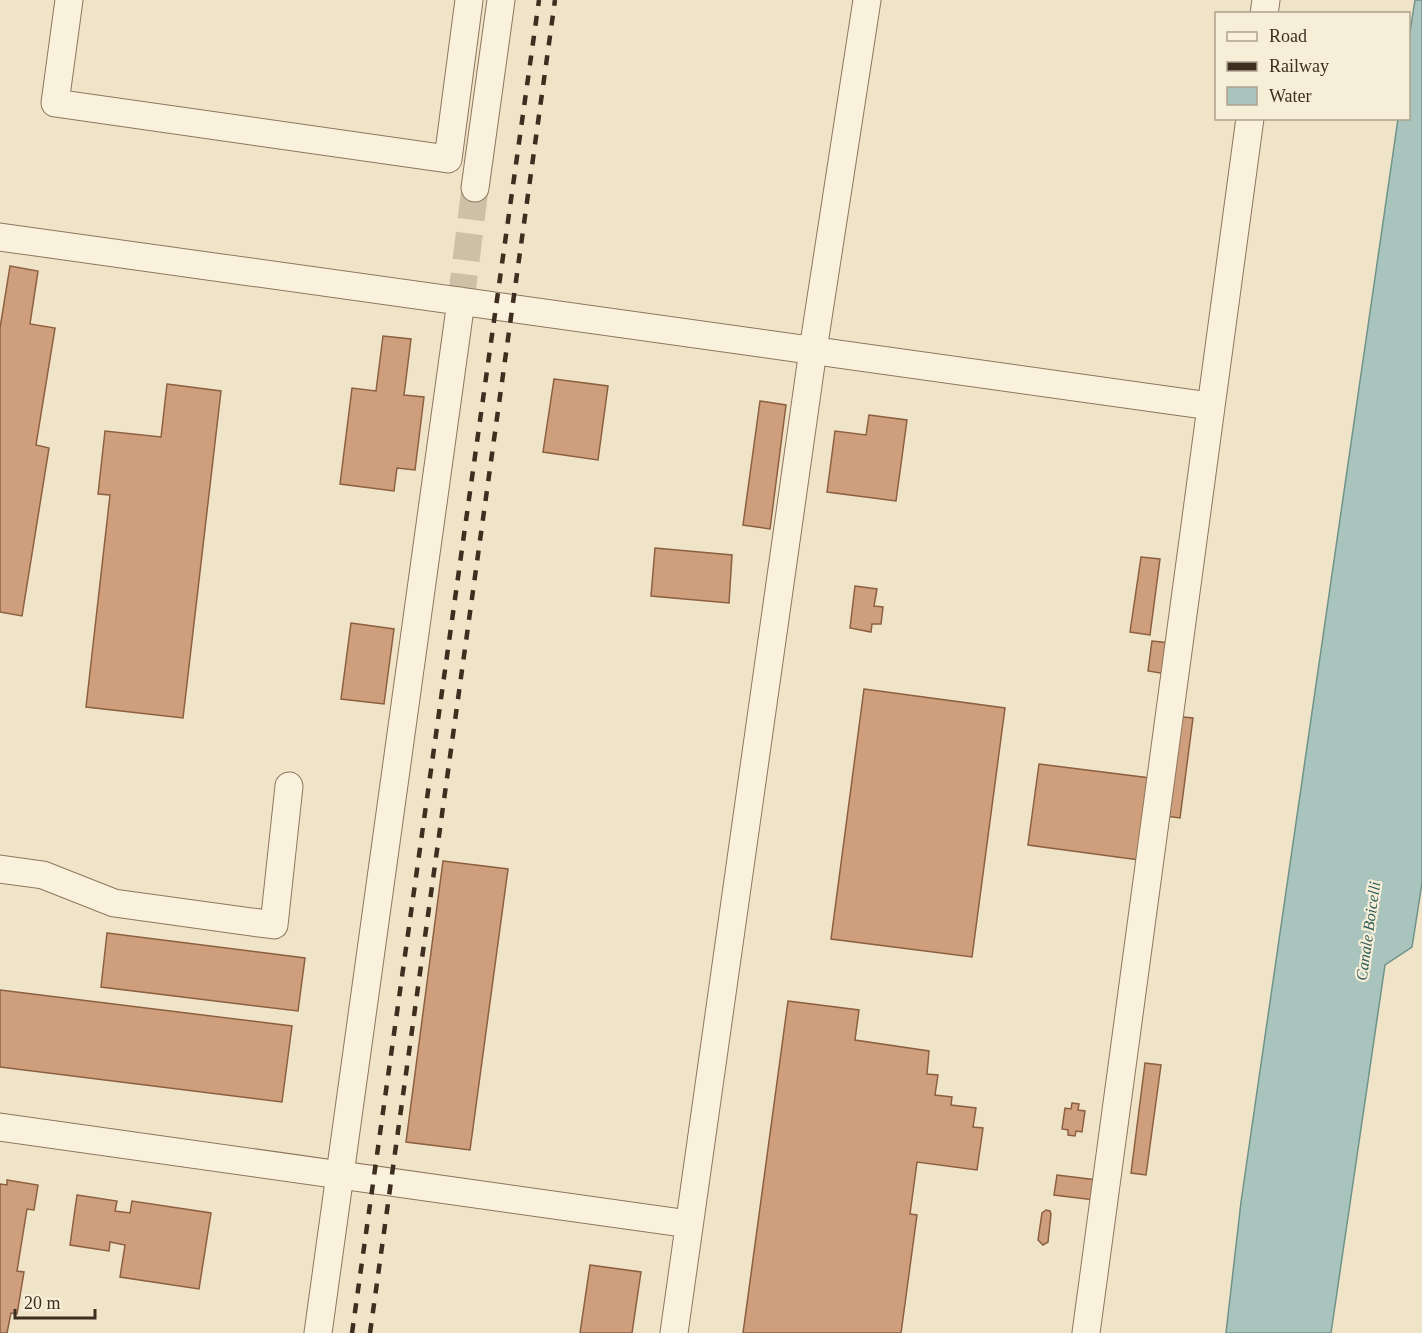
<svg xmlns="http://www.w3.org/2000/svg" width="1422" height="1333" font-family="'Times New Roman',serif">
  <rect width="100%" height="100%" fill="#f0e4c8"/>
  <path fill="#a9c4bc" stroke="#6f938a" stroke-width="1.5" d="M1415 0H1422V883L1412 947 1385 965 1331 1333H1226L1241 1202 1398 119 1408 118V45Z"/>
  <path fill="#cf9f7d" stroke="#8d5f41" stroke-width="1.5" d="M10 266 38 271 30 324 55 328 36 445 49 448 22 616 0 612V328Z
    M383 336 411 339 404 395 424 397 415 470 397 468 394 491 340 484 352 388 376 391Z
    M554 379 608 386 598 460 543 452Z
    M167 384 221 391 183 718 86 707 110 495 98 494 105 431 161 437Z
    M760 401 786 405 770 529 743 525Z
    M869 415 907 420 896 501 827 492 835 431 866 435Z
    M655 548 732 555 729 603 651 596Z
    M1141 557 1160 559 1150 635 1130 632Z
    M855 586 877 589 874 606 883 607 881 624H872L871 632 850 628Z
    M351 623 394 629 384 704 341 699Z
    M1152 641 1170 643 1166 674 1148 671Z
    M864 689 1005 708 972 957 831 939Z
    M1172 716 1193 718 1180 818 1158 815Z
    M1039 764 1150 778 1139 860 1028 845Z
    M443 861 508 869 470 1150 406 1142Z
    M107 933 305 958 298 1011 101 987Z
    M0 990 292 1026 282 1102 0 1067Z
    M788 1001 859 1010 855 1040 929 1051 927 1074 938 1075 935 1095 952 1097 951 1105 976 1108 973 1127 983 1128 977 1170 917 1162 910 1214 917 1215 901 1333H743Z
    M1145 1063 1161 1065 1146 1175 1131 1173Z
    M1072 1103 1079 1104 1078 1110 1085 1111 1082 1132 1076 1131 1075 1136 1068 1135V1130L1062 1129 1065 1108 1071 1109Z
    M1057 1175 1097 1180 1094 1200 1054 1195Z
    M7 1180 38 1185 34 1210 27 1209 17 1271 24 1272 17 1314 11 1313 7 1333H0V1184L7 1185Z
    M77 1195 117 1201 115 1211 130 1213 132 1201 211 1213 199 1289 120 1277 125 1245 110 1242 109 1251 70 1245Z
    M1046 1210 1050 1211 1051 1214 1048 1242 1043 1245 1038 1240 1042 1213Z
    M590 1265 641 1272 632 1333H580Z"/>
  <g fill="none" stroke-linecap="round" stroke-linejoin="round">
    <path stroke="#ccc0a6" stroke-width="27" stroke-dasharray="27 14" stroke-linecap="butt" d="M461 301 475 188"/>
    <defs>
      <path id="minor" d="M69 0 55 103 448 159 469 0
        M1264 14 1266 0
        M475 188 501 0
        M0 237 1210 406
        M0 869 43 875 114 903 274 925 289 786
        M0 1127 689 1224
        M318 1333 461 301
        M674 1333 813 350 867 0
        M1086 1333 1250 118"/>
    </defs>
    <use href="#minor" stroke="#8d765c" stroke-width="29"/>
    <use href="#minor" stroke="#faf1dc" stroke-width="27"/>
    <path stroke="#3d2e20" stroke-width="4.5" stroke-dasharray="10 10" stroke-linecap="butt" d="M352 1333 539 0
      M370 1333 555 0"/>
  </g>
  <g text-anchor="middle" dominant-baseline="central" stroke-width="4.5" stroke-linejoin="round" paint-order="stroke">
    <g font-size="16" font-style="italic" fill="#2f5d5a" stroke="#f7eed8">
      <text transform="translate(1368 931) rotate(-82)">Canale Boicelli</text>
    </g>
  </g>
  <rect x="1215" y="12" width="195" height="108" fill="#f7eed8" stroke="#ada18e" stroke-width="1.5"/>
  <rect x="1227" y="32" width="30" height="9" fill="#faf1dc" stroke="#ada18e" stroke-width="1.5"/>
  <text x="1269" y="42" font-size="18" fill="#3d2e20">Road</text>
  <rect x="1227" y="62" width="30" height="9" fill="#3d2e20" stroke="#ada18e" stroke-width="1.5"/>
  <text x="1269" y="72" font-size="18" fill="#3d2e20">Railway</text>
  <rect x="1227" y="87" width="30" height="18" fill="#a9c4bc" stroke="#ada18e" stroke-width="1.5"/>
  <text x="1269" y="102" font-size="18" fill="#3d2e20">Water</text>
  <path d="M15 1309v9h80v-9" fill="none" stroke="#3d2e20" stroke-width="3"/>
  <text x="24" y="1309" font-size="18" fill="#3d2e20" stroke="#f7eed8" stroke-width="4.5" paint-order="stroke">20 m</text>
</svg>
